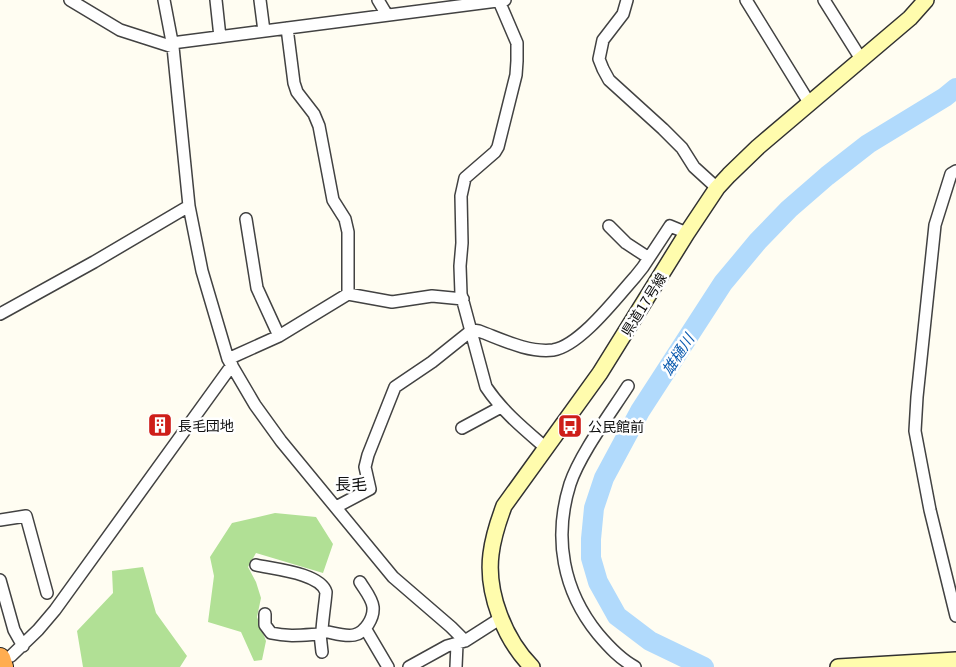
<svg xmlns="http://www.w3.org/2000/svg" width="956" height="667" font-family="Georgia,'Noto Sans JP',serif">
  <rect width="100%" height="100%" fill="#fffdf2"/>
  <path fill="#b1e095" d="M275 513 316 517 333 544 323 573 256 553 248 567 256 582 261 598 257 617 266 641 262 660 254 661 241 632 208 622 214 576 210 557 232 523Z
    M143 567 156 613 187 656 180 667H83L77 631 113 593 112 571Z"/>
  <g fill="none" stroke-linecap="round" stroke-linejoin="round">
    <path stroke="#b1dafc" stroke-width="20" d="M704 667 650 641 617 616 598 582 591 558V539L594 508 604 478 640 411 723 283 758 241 789 209 827 176 868 144 945 97 956 88"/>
    <defs>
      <path id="street" d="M70 0 120 30 173 47
        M164 0 173 47 189 206 202 271 228 359 255 405 281 441 393 577 451 627 465 641
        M216 0 220 37
        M260 0 264 31
        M378 0 387 15
        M627 0 623 14 603 40 599 59 603 69 609 80 663 129 682 148 694 167 717 188
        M746 0 810 104
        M824 0 861 59
        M499 1 517 43V61L516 75 498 147 495 152 465 178 461 196 462 243 460 266 461 294 486 387C502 411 524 429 546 448
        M287 28 294 83 297 92 314 114 319 126 333 200 345 219 348 232V294
        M172 43 505 0
        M956 171 951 174 935 225 917 397 915 431 930 510 956 616
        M246 219 257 288 279 336
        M609 226 626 243 649 258
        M0 314 94 262 189 206
        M228 359 279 336 348 294 392 302 432 296 463 299
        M628 386C610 414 580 454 570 484 553 538 563 591 598 634 609 647 620 659 635 667
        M462 428 501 407
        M336 507 370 489 365 467 368 455 395 387 432 362 472 330 479 331C501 339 528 353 553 350 580 346 617 297 635 277L643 267 670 226 687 233
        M0 520 26 516 47 593
        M256 565C273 569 320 573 326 592 326 596 322 624 322 631
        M0 580 14 630 23 646
        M265 614V625L271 633C288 637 303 635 320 634L322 631C331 632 344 637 354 635 365 633 374 618 373 607 372 598 364 589 360 582
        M365 628 388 667
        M320 634 322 652
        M11 656 38 630 55 610 232 365
        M409 667 447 646 465 641 501 618
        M456 667 457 644"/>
      <path id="secondary" d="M532 667C505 640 486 593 491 554 493 537 498 522 504 506L600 373 687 233 717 188 729 175 758 147 910 18 926 0
        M838 667 956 660"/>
      <path id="highway" d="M0 658 3 667"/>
    </defs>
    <use href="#street" stroke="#424242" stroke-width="14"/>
    <use href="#secondary" stroke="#313131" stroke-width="18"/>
    <use href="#highway" stroke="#202020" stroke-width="22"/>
    <use href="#street" stroke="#fff" stroke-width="11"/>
    <use href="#secondary" stroke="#fffcad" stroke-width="15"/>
    <use href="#highway" stroke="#ffad50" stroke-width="20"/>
  </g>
  <defs>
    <symbol id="building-square" viewBox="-11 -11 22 22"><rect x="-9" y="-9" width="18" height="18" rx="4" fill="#ce1e19" stroke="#fff"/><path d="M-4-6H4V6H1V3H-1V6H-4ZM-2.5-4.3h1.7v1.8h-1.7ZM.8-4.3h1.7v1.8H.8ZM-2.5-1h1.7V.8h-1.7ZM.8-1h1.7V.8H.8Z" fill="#fff"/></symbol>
    <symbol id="bus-square" viewBox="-11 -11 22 22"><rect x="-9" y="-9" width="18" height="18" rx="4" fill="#ce1e19" stroke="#fff"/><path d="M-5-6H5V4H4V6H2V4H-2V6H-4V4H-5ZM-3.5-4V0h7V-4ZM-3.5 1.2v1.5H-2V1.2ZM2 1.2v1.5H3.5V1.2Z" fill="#fff"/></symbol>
  </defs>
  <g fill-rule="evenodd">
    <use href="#building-square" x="146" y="411" width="28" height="28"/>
    <use href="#bus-square" x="556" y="412" width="28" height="28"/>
  </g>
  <g text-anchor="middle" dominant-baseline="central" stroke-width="5" stroke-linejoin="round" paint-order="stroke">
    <g font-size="14" fill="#0f0f0f" stroke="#fff">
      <text transform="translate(643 304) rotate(-58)">県道17号線</text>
    </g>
    <g font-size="14" fill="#0f0f0f" stroke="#fff" text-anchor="start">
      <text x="178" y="425">長毛団地</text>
      <text x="588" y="426">公民館前</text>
    </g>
    <g font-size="15" font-style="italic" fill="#0b5baf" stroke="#fff">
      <text transform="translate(677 354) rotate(-57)">雄樋川</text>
    </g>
    <g font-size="16" fill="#0f0f0f" stroke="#fff">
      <text x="351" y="483">長毛</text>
    </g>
  </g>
</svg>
